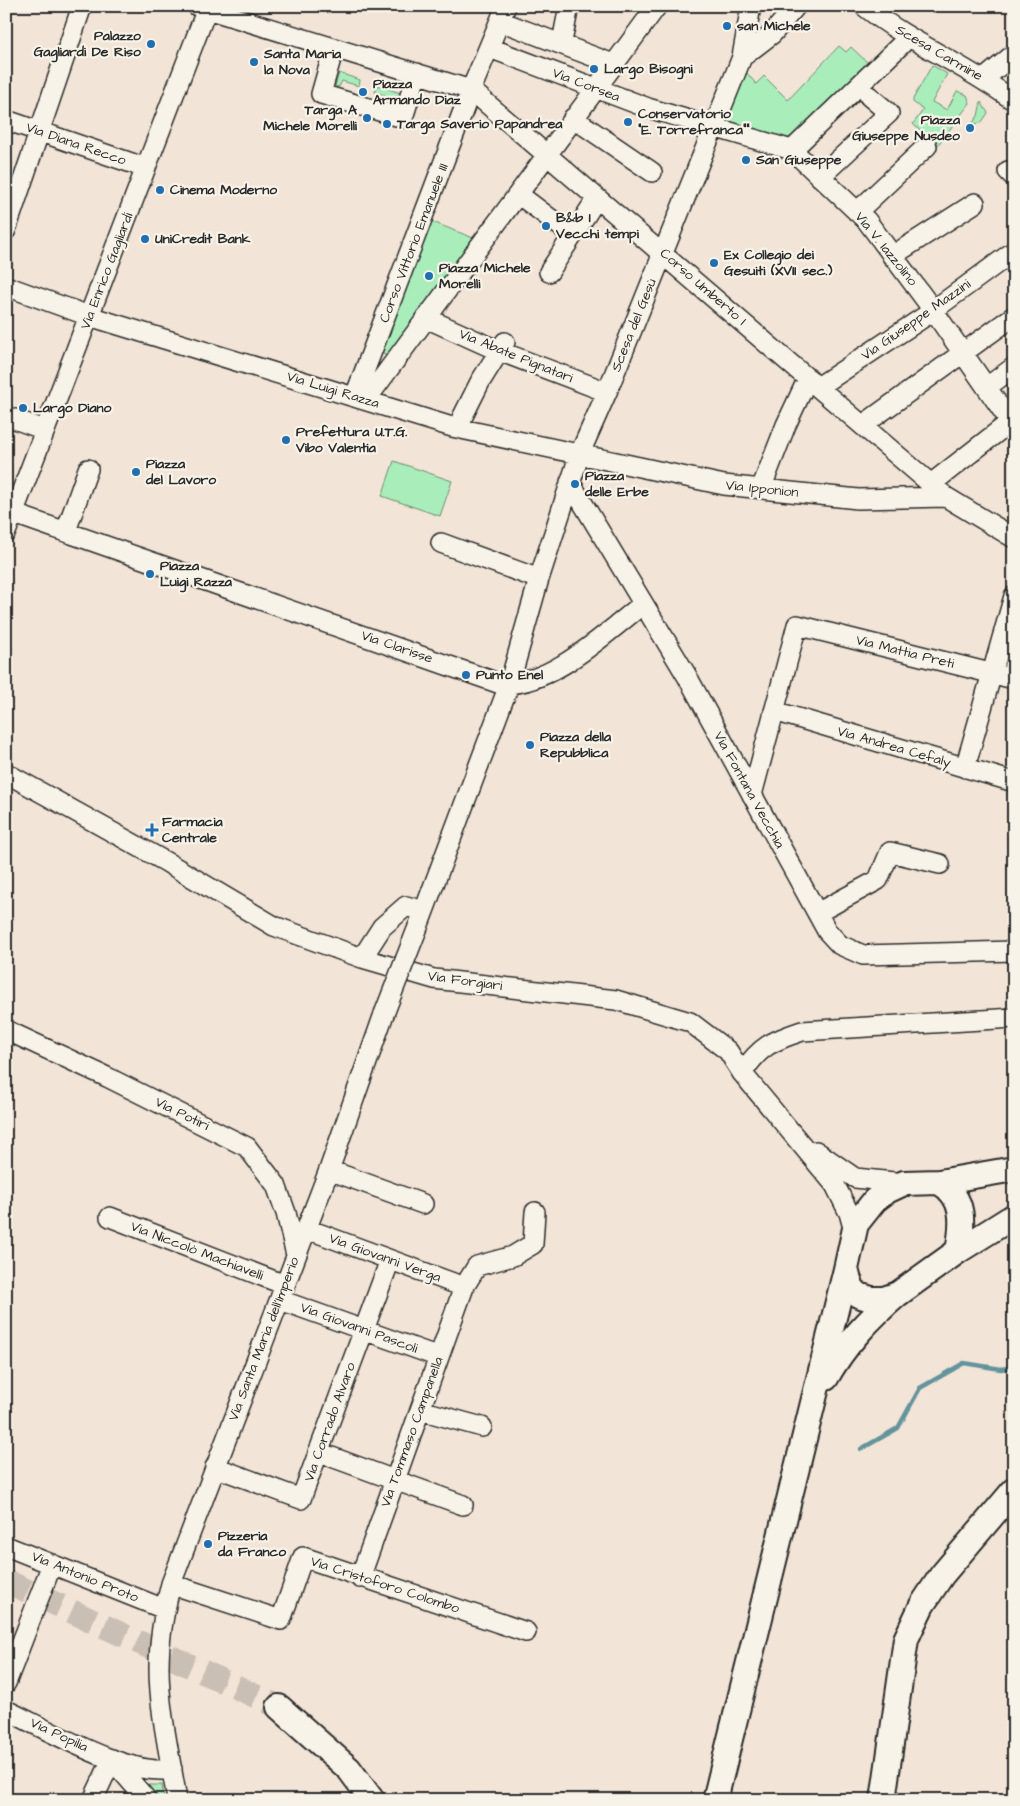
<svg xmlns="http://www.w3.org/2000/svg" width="1020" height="1806" font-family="'Architects Daughter',sans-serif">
  <rect width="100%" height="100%" fill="#f2e4d6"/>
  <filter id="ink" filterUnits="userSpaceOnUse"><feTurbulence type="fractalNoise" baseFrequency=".02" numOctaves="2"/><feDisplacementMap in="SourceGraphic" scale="10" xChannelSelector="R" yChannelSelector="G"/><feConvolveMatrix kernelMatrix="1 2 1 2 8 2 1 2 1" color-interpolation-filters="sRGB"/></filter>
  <g filter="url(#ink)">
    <path fill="#a9eeba" stroke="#6a8c72" d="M839 46 846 52 851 47 870 65 787 143 720 124 742 67 756 84 764 76 788 100Z
      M932 65 947 74 932 102 947 110 957 91 967 95 970 103 937 146 913 124 923 110 913 102V99Z
      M339 73 360 80 359 86 342 81 339 87 335 86Z
      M377 85 406 95 394 111 397 99 375 92Z
      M981 102 988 113 981 123 972 124 978 116Z
      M430 221 476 239 388 357 381 352Z
      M394 461 452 481 440 516 382 496Z
      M145 1785H162L164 1800H157Z"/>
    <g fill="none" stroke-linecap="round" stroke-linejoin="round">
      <path stroke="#64939c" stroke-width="4.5" d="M861 1449 898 1428 920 1388 964 1363 1001 1369 1014 1367"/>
      <path stroke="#cabfb4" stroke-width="24" stroke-dasharray="24 12" stroke-linecap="butt" d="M6 1581 279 1707"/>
      <defs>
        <path id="minor" d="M197 6 471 90 946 497 1014 538
          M864 6C910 43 966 65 1014 101
          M500 21 613 64
          M562 42 569 6
          M334 48 321 94 403 118 417 73
          M490 48 648 108 792 150 867 221 933 310 1014 427
          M742 57 772 34 796 6
          M984 79 1014 54
          M573 118 652 172
          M6 120 146 168
          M792 150 909 37
          M1008 171 1014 177
          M820 177 889 113 869 96
          M518 194 572 235
          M857 212 927 146
          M6 230 82 6
          M892 256 975 203
          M549 272 597 198
          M6 286 89 316 452 427 724 485 858 499 946 497
          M426 318 499 351 607 392
          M818 387 924 317 1014 251
          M987 387 1014 367
          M355 396 471 90 506 6
          M366 400 657 6
          M6 416 45 430
          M863 425 1014 316
          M457 428 480 382 505 342
          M570 482 687 676 827 931 840 945 863 955 1014 951
          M931 484 1014 419
          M761 489 786 425 808 378
          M6 511 498 683C546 691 607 632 643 604
          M66 531 88 469
          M6 532 208 6
          M441 543 539 579
          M774 711 1014 782
          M965 768 1014 596
          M6 773 168 863 274 926 362 958 434 979 616 1000 690 1022 728 1051 742 1073 835 1185 849 1213 854 1231
          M752 795 797 625 1014 679
          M817 913 878 880 890 852 940 864
          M418 927 509 685 539 579 580 453 607 392 742 57 751 6
          M362 958 382 927 406 906 424 911
          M6 1030 107 1077 247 1147 276 1185 286 1213 296 1255
          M742 1073C760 1046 772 1041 802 1031L1014 1018
          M816 1151 855 1178 904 1183
          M329 1170 423 1204
          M110 1217 285 1285
          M307 1229 464 1287
          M280 1300 439 1357
          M420 1410 482 1427
          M318 1452 463 1505
          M215 1467 301 1499 390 1260
          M6 1546 164 1609
          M360 1578 464 1287 477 1266 513 1256 533 1244 535 1212
          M171 1584 281 1620 303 1557 526 1632
          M6 1683 52 1564
          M6 1710C47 1729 129 1778 172 1769
          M112 1760 147 1800
          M93 1800 112 1759
          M177 1800C170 1756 159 1711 159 1667 159 1638 164 1611 171 1584L329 1170 384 1014"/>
        <path id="major" d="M939 1182C966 1198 963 1224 958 1251L898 1294 884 1299H871L858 1295 852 1288 848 1277 846 1269 856 1224 875 1200 887 1191 904 1183Z
          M939 1182 1014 1169
          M958 1251 1014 1216
          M826 1378C845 1344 869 1319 898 1294
          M279 1707 349 1769 372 1800
          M715 1800 846 1269
          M883 1800 906 1639 922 1605 942 1575 1014 1490"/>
      </defs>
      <use href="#minor" stroke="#2b2b2b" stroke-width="22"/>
      <use href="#major" stroke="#2b2b2b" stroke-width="28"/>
      <use href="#minor" stroke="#f7f3e8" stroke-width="19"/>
      <use href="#major" stroke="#f7f3e8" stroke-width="24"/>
      <defs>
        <path id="minor-bridge" d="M384 1014 418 927"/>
      </defs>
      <use href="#minor-bridge" stroke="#2b2b2b" stroke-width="22" stroke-linecap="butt"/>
      <use href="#minor-bridge" stroke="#f7f3e8" stroke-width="19"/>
    </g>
  </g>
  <g fill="#1f6fb2" stroke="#f7f3e8" stroke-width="2">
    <circle cx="727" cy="26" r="5"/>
    <circle cx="151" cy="44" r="5"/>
    <circle cx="254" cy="62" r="5"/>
    <circle cx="594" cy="69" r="5"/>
    <circle cx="363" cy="92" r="5"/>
    <circle cx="367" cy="118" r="5"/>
    <circle cx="628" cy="122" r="5"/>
    <circle cx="387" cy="124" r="5"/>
    <circle cx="970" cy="128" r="5"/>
    <circle cx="746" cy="160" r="5"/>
    <circle cx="160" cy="190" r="5"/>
    <circle cx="546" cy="226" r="5"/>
    <circle cx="145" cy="239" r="5"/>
    <circle cx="714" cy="263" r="5"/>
    <circle cx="429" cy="276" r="5"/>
    <circle cx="23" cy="408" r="5"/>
    <circle cx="286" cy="440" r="5"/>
    <circle cx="136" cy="472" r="5"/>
    <circle cx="575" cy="484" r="5"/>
    <circle cx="150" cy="574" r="5"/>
    <circle cx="466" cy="675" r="5"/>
    <circle cx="530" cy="745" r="5"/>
    <path d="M149.5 822.5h5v5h5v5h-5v5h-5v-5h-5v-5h5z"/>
    <circle cx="208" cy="1544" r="5"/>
  </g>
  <g text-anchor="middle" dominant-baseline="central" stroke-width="4.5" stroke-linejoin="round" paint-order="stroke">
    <g font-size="14" font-weight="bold" fill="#2b2b2b" stroke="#f7f3e8" text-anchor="start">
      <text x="737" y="26">san Michele</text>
      <text x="141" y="36" text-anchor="end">Palazzo<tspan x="141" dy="16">Gagliardi De Riso</tspan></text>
      <text x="264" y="54">Santa Maria<tspan x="264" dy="16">la Nova</tspan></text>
      <text x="604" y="69">Largo Bisogni</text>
      <text x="373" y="84">Piazza<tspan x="373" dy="16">Armando Diaz</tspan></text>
      <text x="357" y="110" text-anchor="end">Targa A<tspan x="357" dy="16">Michele Morelli</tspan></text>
      <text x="638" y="114">Conservatorio<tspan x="638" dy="16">"E. Torrefranca""</tspan></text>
      <text x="960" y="120" text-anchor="end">Piazza<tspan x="960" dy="16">Giuseppe Nusdeo</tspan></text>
      <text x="397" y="124">Targa Saverio Papandrea</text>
      <text x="756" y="160">San Giuseppe</text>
      <text x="170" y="190">Cinema Moderno</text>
      <text x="556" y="218">B&amp;b I<tspan x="556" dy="16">Vecchi tempi</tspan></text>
      <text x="155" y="239">UniCredit Bank</text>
      <text x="724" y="255">Ex Collegio dei<tspan x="724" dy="16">Gesuiti (XVII sec.)</tspan></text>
      <text x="439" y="268">Piazza Michele<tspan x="439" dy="16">Morelli</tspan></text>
      <text x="33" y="408">Largo Diano</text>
      <text x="296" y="432">Prefettura U.T.G.<tspan x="296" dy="16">Vibo Valentia</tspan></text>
      <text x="146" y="464">Piazza<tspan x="146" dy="16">del Lavoro</tspan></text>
      <text x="585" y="476">Piazza<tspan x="585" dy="16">delle Erbe</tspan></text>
      <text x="160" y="566">Piazza<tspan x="160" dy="16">Luigi Razza</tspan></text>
      <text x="476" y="675">Punto Enel</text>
      <text x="540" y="737">Piazza della<tspan x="540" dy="16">Repubblica</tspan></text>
      <text x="162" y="822">Farmacia<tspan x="162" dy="16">Centrale</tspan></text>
      <text x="218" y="1536">Pizzeria<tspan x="218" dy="16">da Franco</tspan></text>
    </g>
    <g font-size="14" fill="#2b2b2b" stroke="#f7f3e8">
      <text transform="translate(939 53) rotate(30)">Scesa Carmine</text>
      <text transform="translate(586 85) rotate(21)">Via Corsea</text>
      <text transform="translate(76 144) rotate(19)">Via Diana Recco</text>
      <text transform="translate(414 243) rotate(-69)">Corso Vittorio Emanuele III</text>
      <text transform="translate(886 249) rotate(51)">Via V. Iazzolino</text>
      <text transform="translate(107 271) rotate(-69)">Via Enrico Gagliardi</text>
      <text transform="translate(703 287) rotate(41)">Corso Umberto I</text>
      <text transform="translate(916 320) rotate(-35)">Via Giuseppe Mazzini</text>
      <text transform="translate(634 325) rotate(-68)">Scesa del Gesù</text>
      <text transform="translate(516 356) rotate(22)">Via Abate Pignatari</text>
      <text transform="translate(333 390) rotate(17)">Via Luigi Razza</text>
      <text transform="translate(762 489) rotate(6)">Via Ipponion</text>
      <text transform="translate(397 647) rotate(19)">Via Clarisse</text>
      <text transform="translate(905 652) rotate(14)">Via Mattia Preti</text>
      <text transform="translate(894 747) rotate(16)">Via Andrea Cefaly</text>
      <text transform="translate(749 790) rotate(61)">Via Fontana Vecchia</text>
      <text transform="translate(465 981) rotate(8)">Via Forgiari</text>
      <text transform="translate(182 1114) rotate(26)">Via Potiri</text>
      <text transform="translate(197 1251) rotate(21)">Via Niccolò Machiavelli</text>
      <text transform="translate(385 1258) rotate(20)">Via Giovanni Verga</text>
      <text transform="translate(359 1328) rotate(20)">Via Giovanni Pascoli</text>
      <text transform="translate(264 1339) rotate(-69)">Via Santa Maria dell'Imperio</text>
      <text transform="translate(330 1422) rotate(-70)">Via Corrado Alvaro</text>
      <text transform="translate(412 1432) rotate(-70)">Via Tommaso Campanella</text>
      <text transform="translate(85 1577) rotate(22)">Via Antonio Proto</text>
      <text transform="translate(385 1585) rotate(18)">Via Cristoforo Colombo</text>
      <text transform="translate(59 1735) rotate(25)">Via Popilia</text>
    </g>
  </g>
  <rect width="1020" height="1806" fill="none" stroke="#f7f3e8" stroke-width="25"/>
  <rect x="12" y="12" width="995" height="1781" fill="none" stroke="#2b2b2b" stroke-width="2" filter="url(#ink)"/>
</svg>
